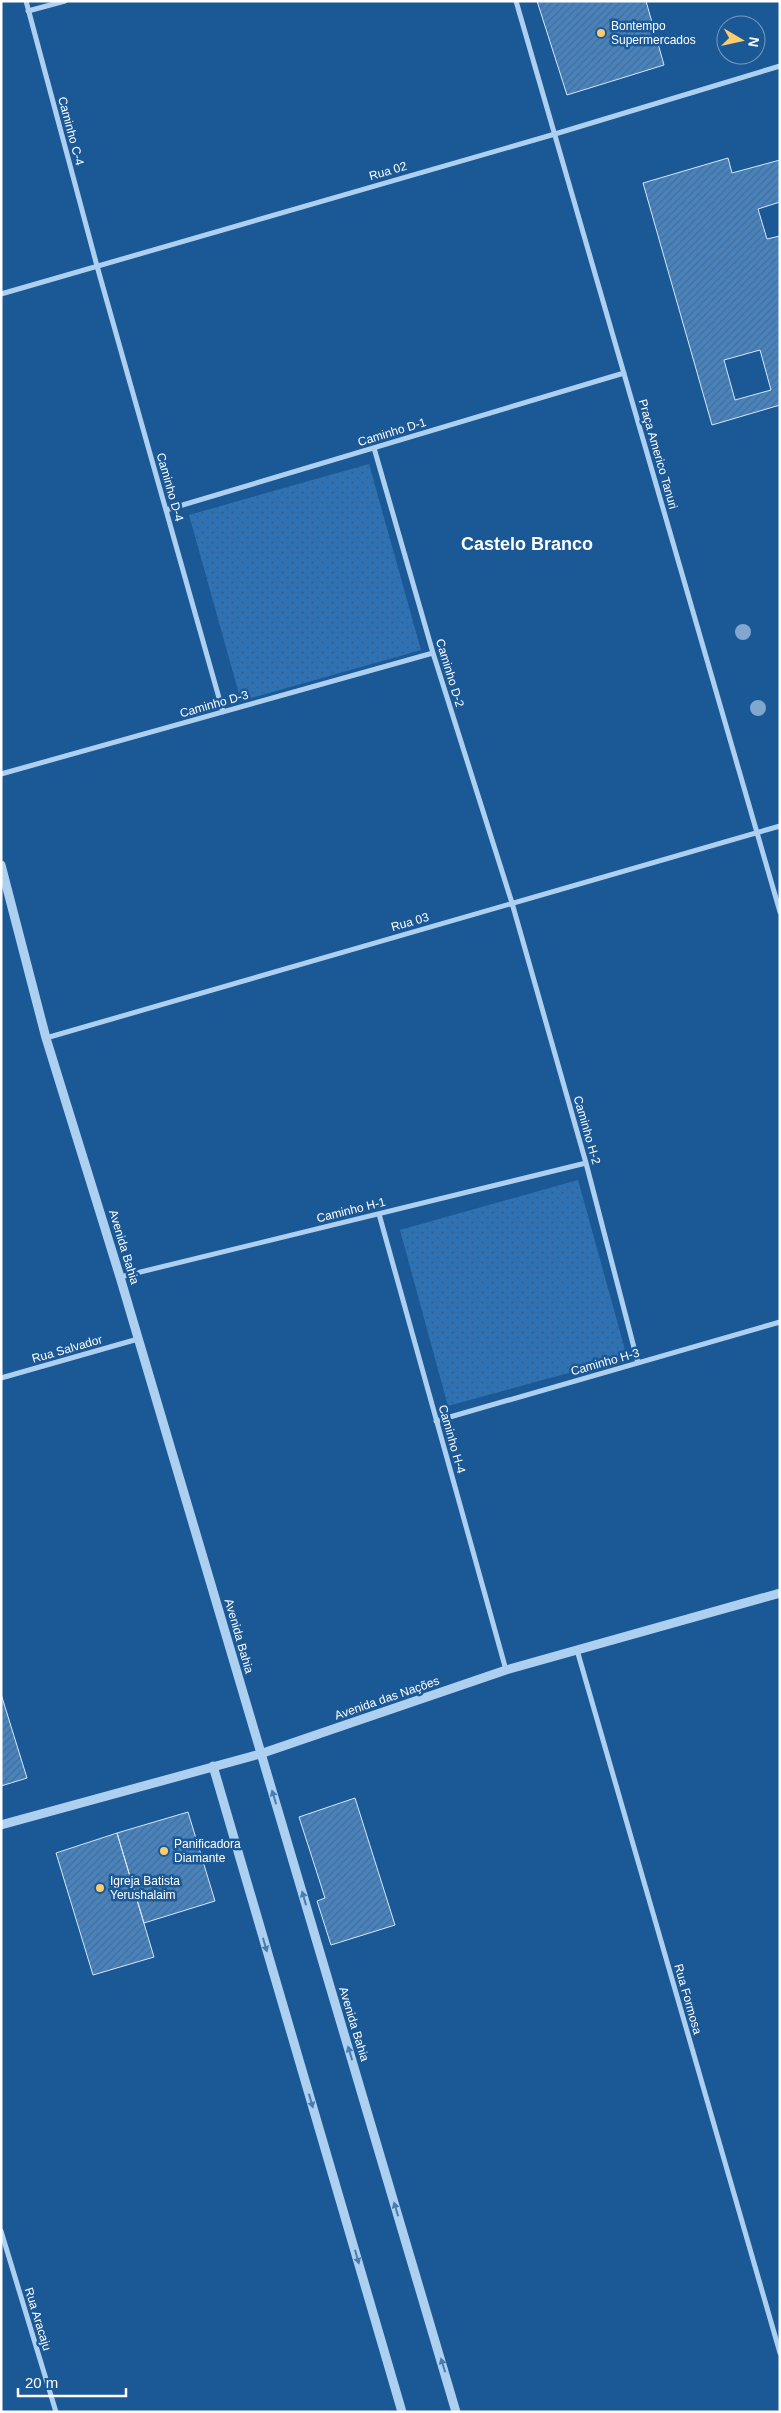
<svg xmlns="http://www.w3.org/2000/svg" width="781" height="2413" font-family="Arial,sans-serif">
  <defs>
    <pattern id="park-dots" width="8" height="8" patternUnits="userSpaceOnUse" patternTransform="scale(1.25)"><rect width="8" height="8" fill="#2f72b4"/><path d="M2 2h.1M6 6h.1" fill="none" stroke="#3f5d7b" stroke-width="1.8" stroke-linecap="round"/></pattern>
    <pattern id="building-hatch" width="6" height="6" patternUnits="userSpaceOnUse" patternTransform="scale(1.25)"><rect width="6" height="6" fill="#4883be"/><path d="M-1 1l2-2M0 6l6-6M5 7l2-2" fill="none" stroke="#4a6d90"/></pattern>
  </defs>
  <rect width="100%" height="100%" fill="#1b5896"/>
  <path fill="url(#park-dots)" d="M369 464 421 650 241 701 189 515Z
    M578 1180 627 1357 448 1406 400 1230Z"/>
  <path fill="url(#building-hatch)" stroke="#d5e8fb" fill-rule="evenodd" d="M537 1H646L664 65 567 95Z
    M728 158 732 173 780 160V202L758 209 767 239 780 236V405L712 425 643 183ZM760 350 771 390 735 400 724 360Z
    M1 1694 27 1778 1 1786Z
    M355 1798 395 1925 331 1945 317 1901 325 1898 299 1817Z
    M188 1812 215 1901 144 1923 117 1833Z
    M117 1833 154 1957 93 1975 56 1853Z"/>
  <g fill="none" stroke-linecap="round" stroke-linejoin="round">
    <path stroke="#aed0f0" stroke-width="5" d="M26 1 97 266 223 712
      M516 1 780 912
      M28 11 65 1
      M1 294 555 134 780 66
      M374 448 433 653 512 903 586 1163 638 1363
      M166 510 624 373
      M1 774 433 653
      M46 1038 780 826
      M379 1214 506 1670
      M120 1277 586 1163
      M1 1378 138 1339
      M436 1421 780 1322
      M577 1650 780 2353
      M1 2231 56 2412"/>
    <path stroke="#aed0f0" stroke-width="9" d="M1 865 46 1038 120 1277 456 2412
      M213 1766 402 2412
      M1 1825 260 1754 506 1670 780 1593"/>
  </g>
  <g fill="#81a7ce">
    <circle cx="743" cy="632" r="8"/>
    <circle cx="758" cy="708" r="8"/>
  </g>
  <defs><path id="oneway-solid" d="M-6-.8H1V-3.2L6.5 0L1 3.2V.8H-6Z" transform="scale(1.25)"/></defs>
  <g fill="#477cb1">
    <use href="#oneway-solid" transform="translate(274 1797) rotate(-107)"/>
    <use href="#oneway-solid" transform="translate(304 1898) rotate(-106)"/>
    <use href="#oneway-solid" transform="translate(265 1945) rotate(74)"/>
    <use href="#oneway-solid" transform="translate(350 2053) rotate(-107)"/>
    <use href="#oneway-solid" transform="translate(311 2101) rotate(74)"/>
    <use href="#oneway-solid" transform="translate(396 2209) rotate(-107)"/>
    <use href="#oneway-solid" transform="translate(357 2257) rotate(74)"/>
    <use href="#oneway-solid" transform="translate(443 2365) rotate(-107)"/>
  </g>
  <g fill="#ffcc6d" stroke="#1b5896" stroke-width="2">
    <circle cx="601" cy="33" r="5"/>
    <circle cx="164" cy="1851" r="5"/>
    <circle cx="100" cy="1888" r="5"/>
  </g>
  <g text-anchor="middle" dominant-baseline="central" stroke-width="5" stroke-linejoin="round" paint-order="stroke">
    <g font-size="12" fill="#fff" stroke="#1b5896" text-anchor="start">
      <text x="611" y="26">Bontempo<tspan x="611" dy="14">Supermercados</tspan></text>
      <text x="174" y="1844">Panificadora<tspan x="174" dy="14">Diamante</tspan></text>
      <text x="110" y="1881">Igreja Batista<tspan x="110" dy="14">Yerushalaim</tspan></text>
    </g>
    <g font-size="12" fill="#fff" stroke="#1b5896">
      <text transform="translate(71 131) rotate(75)">Caminho C-4</text>
      <text transform="translate(388 171) rotate(-16)">Rua 02</text>
      <text transform="translate(392 432) rotate(-17)">Caminho D-1</text>
      <text transform="translate(658 454) rotate(74)">Praça Americo Tanuri</text>
      <text transform="translate(170 487) rotate(74)">Caminho D-4</text>
      <text transform="translate(450 673) rotate(73)">Caminho D-2</text>
      <text transform="translate(214 704) rotate(-16)">Caminho D-3</text>
      <text transform="translate(410 922) rotate(-16)">Rua 03</text>
      <text transform="translate(587 1130) rotate(74)">Caminho H-2</text>
      <text transform="translate(351 1210) rotate(-14)">Caminho H-1</text>
      <text transform="translate(124 1247) rotate(73)">Avenida Bahia</text>
      <text transform="translate(67 1349) rotate(-16)">Rua Salvador</text>
      <text transform="translate(605 1362) rotate(-16)">Caminho H-3</text>
      <text transform="translate(452 1439) rotate(74)">Caminho H-4</text>
      <text transform="translate(239 1636) rotate(74)">Avenida Bahia</text>
      <text transform="translate(387 1698) rotate(-19)">Avenida das Nações</text>
      <text transform="translate(688 1999) rotate(74)">Rua Formosa</text>
      <text transform="translate(354 2024) rotate(73)">Avenida Bahia</text>
      <text transform="translate(38 2319) rotate(73)">Rua Aracaju</text>
    </g>
    <g font-size="18" font-weight="bold" fill="#fff" stroke="#1b5896">
      <text x="527" y="544">Castelo Branco</text>
    </g>
  </g>
  <rect width="781" height="2413" fill="none" stroke="#ffffff" stroke-width="5"/>
  <g transform="translate(741 40) rotate(99)"><circle r="24" fill="#1b5896" stroke="#769bc0"/>
  <path d="M0-4L9 19L0 12L-9 19Z" fill="#ffcc6d"/>
  <text y="-8" font-size="14" font-weight="bold" text-anchor="middle" fill="#ffffff">N</text>
  </g>
  <path d="M18 2388v8h108v-8" fill="none" stroke="#ffffff" stroke-width="2.5"/>
  <text x="25" y="2388" font-size="15" fill="#ffffff" stroke="#1b5896" stroke-width="4" paint-order="stroke">20 m</text>
</svg>
